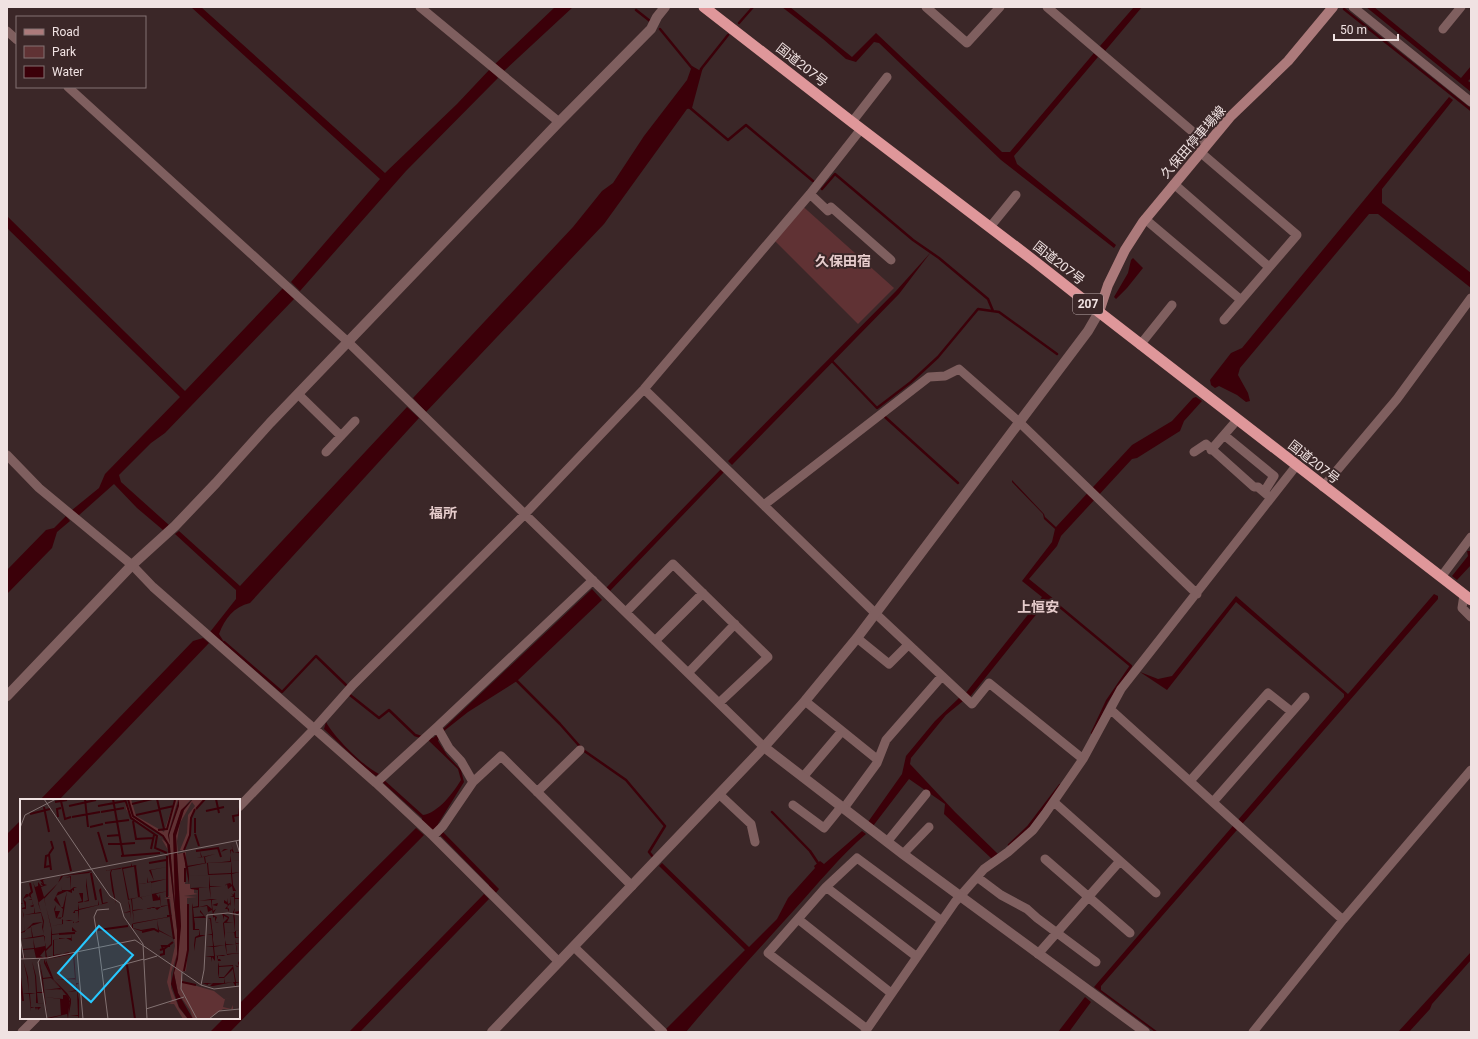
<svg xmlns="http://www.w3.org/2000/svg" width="1478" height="1039" font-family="Roboto,'Noto Sans JP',sans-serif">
  <rect width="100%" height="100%" fill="#3b2728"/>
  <path fill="#603234" d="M798 202 894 288 858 324 770 236Z"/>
  <path fill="#3b0009" d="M191 7H201L385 173 457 104 490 69 498 78 406 171 300 291 291 282 380 179Z
    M555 7H573L504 71 495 64Z
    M782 7H790L852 57 876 33 1002 152H1010L1094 53 1098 57 1014 156 1017 164 1116 245 1114 248 1001 160 879 43 874 42 856 62 846 59 823 39Z
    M1134 7H1142L1105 51 1100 46Z
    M1366 7H1374L1461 78 1471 66V78L1468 81 1471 83V92Z
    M692 66 699 70 703 67 692 108 687 109 604 224 426 412 413 398 573 227 602 191 613 183 644 136 687 80Z
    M1449 97 1453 100 1382 189V203L1471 273V288L1378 214H1369L1240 368 1238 375 1248 393 1250 401 1246 402 1237 395 1219 386 1215 388 1211 385 1210 380 1231 353 1242 348Z
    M7 216 185 391 283 288 295 298 165 433 151 443 119 475 121 482 169 525 163 530 137 508 114 484 78 516 72 510 99 488 105 474 180 397 7 228Z
    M931 252 899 294 732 465 728 461 896 291Z
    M1133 258 1143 268 1127 288 1116 299 1114 297 1128 273 1131 260Z
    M1196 397 1202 401 1184 421 1180 431 1137 458 1132 459 1061 536 1057 546 1029 579 1055 600 1052 605 1047 601 969 698 965 694 1042 597 1022 581 1052 542 1055 529 1044 519 1043 514 1012 482V480L1044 514 1045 517 1056 527 1132 445 1172 421 1193 398Z
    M407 407 419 418 250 603C234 607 225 618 219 634L224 642 218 640 210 632 236 599V590L175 534 179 531 240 586Z
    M722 468 725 471 610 591 606 588Z
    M66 516 70 521 57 532 52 548 7 594V570L46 530 54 528Z
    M1467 551H1471V565L1457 580 1452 576 1468 556Z
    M592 589 602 600 517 681 468 712 444 731 443 729Z
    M1434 594 1438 596V599L1101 986V990L1158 1032H1155L1094 987 1344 697V694L1236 602 1167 690 1140 672 1158 679 1172 676 1236 596 1348 694Z
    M203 638 209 643 59 800H40L193 641Z
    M960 697 963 701 946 715 911 758 910 764 955 812 999 855 992 859 944 814 945 804 909 779 873 826 868 822 902 774 906 756 935 721Z
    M326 722C334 737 363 766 379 774L376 776 368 771 324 729Z
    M439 733 440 735 438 741 447 755 461 770 464 782 438 824V827L434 830 430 829 422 822V818L381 781 383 779 423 815C438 813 453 793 461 780L458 769 428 740 431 737 433 738Z
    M21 820V840L7 854V834Z
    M416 828 424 835 230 1032H210L224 1018H239V1004Z
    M862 831 866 834C840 856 818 884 795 909 758 950 721 990 686 1032H663L745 950 659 866 662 863 749 947 777 919 788 898 815 868 814 866 820 861 824 864Z
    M443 832 499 889 495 894 489 889V885L440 835Z
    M484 894 489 899 360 1032H349Z
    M1471 952V960L1432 1004 1430 1009 1409 1032H1398Z
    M1085 997 1091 1002 1069 1032H1058Z"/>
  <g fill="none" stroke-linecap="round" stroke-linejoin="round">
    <path stroke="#3b0009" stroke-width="2.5" d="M1344 9 1471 110
      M636 10 650 21
      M739 23 753 7
      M660 29 692 68
      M701 69 728 35
      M689 107 728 140 746 125 813 181
      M822 189 835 174 913 240 939 258 988 299 993 311
      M832 361 877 408 911 382 938 357 978 309 999 312 1057 354
      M885 417 958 483
      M1054 602 1131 666 1107 701 1092 733
      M224 642 282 692 316 656 346 685
      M517 681 560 724 583 750 626 780 665 826 649 852 653 857
      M350 695 379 718 389 710 415 735 421 737
      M772 812 810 851 818 863
      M1009 845 1028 827 1060 785"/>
    <path stroke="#7f5f5f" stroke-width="9" d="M420 7 559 122
      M926 7 967 43 1000 7
      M1047 7 1207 144
      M1353 7 1471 102
      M1443 29 1461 7
      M7 31 17 40
      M68 87 348 342 764 747
      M852 122 887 77
      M1200 152 1297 235 1224 320
      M1174 184 1269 267
      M810 194 828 211 831 207 891 260
      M1145 219 1241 300
      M990 227 1016 195
      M1140 345 1172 305
      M644 389 875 613 972 704 989 683 1083 759
      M298 394 341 436
      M1224 435 1274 476 1264 492
      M1211 450 1237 420
      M326 452 355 421
      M1194 452 1206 444 1254 487H1258L1271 498
      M7 455 39 488 132 565 153 587 376 783 433 836 559 962
      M1323 487 1397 399 1471 298
      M764 505 929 377 945 376 959 369 1019 422 1197 594
      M1441 577 1471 537
      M1464 595 1462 608 1471 617
      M626 612 673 564 768 657 719 703
      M857 638 889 664 908 645
      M655 641 703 593
      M688 673 735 624
      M805 701 878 760
      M1110 709 1343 920
      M437 727 449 748 461 761 473 782
      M803 777 842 731
      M1190 781 1268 693 1292 712
      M376 783 437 727 593 580
      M537 792 580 750
      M719 794 751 824 755 842
      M1054 802 1156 893
      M1213 802 1305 697
      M793 805 824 828 841 807
      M239 807 314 729 353 685 525 514 644 389 810 194 861 129
      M844 808 877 763 886 740 942 676
      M433 836 443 826 473 782 501 756 632 886
      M887 842 926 794
      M903 854 929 827
      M1045 859 1130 933
      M977 877 1001 895 1027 909 1037 918 1096 962
      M826 887 917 957
      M798 919 891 993
      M574 947 663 1032
      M1038 954 1120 861
      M867 1029 768 953 826 887 857 858 942 921
      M22 1032 36 1018
      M865 1032 955 902 984 869 1008 852 1033 830 1045 814 1083 759 1121 689 1296 466
      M1253 1032 1343 920 1471 770"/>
    <path stroke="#7f5f5f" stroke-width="10" d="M7 696 132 565 175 526 216 483 270 423 559 122 651 29 657 17 665 7
      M764 747 903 854 1145 1032
      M492 1032 764 747 805 701 857 638 1088 331 1099 312"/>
    <path stroke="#ac7a7b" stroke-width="10" d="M1099 312 1108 285 1125 250 1143 222 1230 117 1288 61 1333 7"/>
    <path stroke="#df979a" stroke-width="11" d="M704 7 852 122 1033 260 1099 312 1471 600"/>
  </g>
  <g text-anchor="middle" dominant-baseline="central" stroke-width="4" stroke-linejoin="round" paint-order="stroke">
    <rect fill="#3b2728" stroke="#baaaaa" stroke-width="1" x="1073" y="294" width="30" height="20" rx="3"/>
    <g font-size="12" font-weight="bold" fill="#f0e2e2">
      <text x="1088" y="304">207</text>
    </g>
    <g font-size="13" fill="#f0e2e2" stroke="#3b2728">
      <text transform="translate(802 65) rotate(38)">国道207号</text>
      <text transform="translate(1193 142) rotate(-49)">久保田停車場線</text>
      <text transform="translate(1059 263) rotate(38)">国道207号</text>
      <text transform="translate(1314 462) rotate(38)">国道207号</text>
    </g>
    <g font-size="14" font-weight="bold" fill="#e6cccc" stroke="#3b2728">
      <text x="843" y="261">久保田宿</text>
      <text x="443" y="513">福所</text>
      <text x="1038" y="607">上恒安</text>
    </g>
  </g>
  <g transform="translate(20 799)">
    <rect width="220" height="220" fill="#3b2728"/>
    <path d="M105 0 113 18 147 44 144 38 113 16 108 0H111L116 17 144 33 155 0H158L148 35 150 46 147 44 157 131V155L151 174V189L159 209 168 220H163L154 205H147L156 203 150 204 152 201 147 183 155 147 150 100H144L151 98H144L149 97 148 51 141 39 111 18 106 10ZM159 0H171L161 12 155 30V107L149 36ZM173 0H184L171 17 170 36 164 52 160 51 167 34 168 16 175 7 172 3 160 24 157 42 158 55 166 53 165 85H170V90H174V94L178 95 164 97 177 98 167 99 168 151 166 172 161 173 163 183 194 192 204 200 212 199 205 200 203 208 211 210 213 206V210H203L189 220H173L170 211 158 194 154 174 161 127 156 35 164 11Z" fill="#603234"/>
    <path d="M159 0V7L149 36 155 106 153 35 161 11 173 0 164 11 156 37 161 127 158 160 154 174 158 194 173 220H168L159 208 151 185 157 155V131L147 43 150 46 148 36ZM211 45 214 54 219 53V50H220V61L211 62 212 74 220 73 212 75 213 86H220H213L216 92H213L212 87 208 90 207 85 205 87 206 85 210 84 212 86 211 75 189 76 190 87H202L190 88 191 100H197L192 101V106L198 104 197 107 192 106 193 112 196 110 193 115 192 111 188 113 187 107 173 109 174 118 184 117 180 113V111L186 119H174L175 125 187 124 175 125V130H179L180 136H186L176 139 175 146 185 148 175 146 174 152V146L169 145 174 146 175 138 179 136V131H173L172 104 173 108 178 107V91L171 90 170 84 171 89 189 88V76L169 77V85L165 64 167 67 185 64 184 58 177 59 181 58 180 52 182 58 195 55 185 58 186 64 202 63 201 53 204 50H208L201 53 202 63 210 62 211 56V62L219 61V54H214L211 51V56L210 51 213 50ZM211 63V74L189 75 188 64ZM187 64 188 76 169 77 168 68ZM189 88 191 100 179 102V89ZM191 101 192 110 187 106 179 108V102ZM111 64 112 67 115 66 117 67 103 70 109 100 132 96 131 83 118 85 127 84V78L128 83 134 82 129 71 147 68 131 71 134 82 147 80 131 84 132 95 148 92 136 95 139 99 140 95 141 107 150 106 141 108 142 119 147 118V116H152L149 118 113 125V129L121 131 133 129 138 131 137 121 139 131 155 140 135 130 121 132 112 129V125L114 124 111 100 108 101 110 107 111 120 110 113 103 114 110 112 102 69 100 70 92 71 91 74 96 105 92 91 90 76V74L91 71 84 72 111 67ZM132 96 133 102 140 101 141 108 113 111 112 100 120 98 123 101 121 98ZM134 108 137 111 141 108 142 119 114 124 113 112ZM72 72 69 74 43 77 41 80 34 89 24 100 31 127 42 125V120L36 119 34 110 36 106 35 112H40L37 119 42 118 43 110 34 101 38 93 42 92 41 87 42 91H50V78L45 79 51 77 50 91 54 88 57 89H54V92L52 91V94L47 92 43 118 40 119 45 122 49 121 53 122 54 124 59 122 58 112H55V114H53L55 111H58V99V103L62 102 59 94H63V103L68 101 66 87V79L69 102 58 104 59 110 78 106V101L79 106 82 105 79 91 81 89 83 104 88 103 87 99 88 103 87 104 59 111V123L53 124V122H45L43 121V125L31 127 32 135 57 133 52 132V128L57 133 75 131 57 133 32 136V146L26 152 27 158 33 157V141L39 140V136V139H51V135L52 142 46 139 39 140 34 141V150L37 149 34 150V156L50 153 47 155 54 153 56 184H59L56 186 59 201V220L58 217H50L58 216 57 192 48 193 56 191V180L35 181 55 179 54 167 30 170 54 167 53 155 28 160 46 155 44 154 27 159 26 161 34 181 47 194 51 200V204L48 220 50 200 32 179 26 164 25 151 20 157 25 159 0 160 4 159 3 151 0 152 3 151 0 134 5 133 4 125 5 132 13 124 23 123 11 127 13 138 24 136 22 128 23 123 21 114 4 116V119L0 120 4 119 2 109 5 108 4 104 0 105V104H4L3 100 6 95H8L9 97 3 100 6 103V110H2L4 116 14 114V107L12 108 10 107 13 106 12 101H8L12 100 9 97 10 94 14 108 15 114 21 113 13 83 15 88 18 87V83L21 87H23L21 85V84L23 85 20 81 26 80 23 81 24 85 27 86 21 88 24 98 38 84 41 77ZM47 92 43 108H41L36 97ZM24 99 31 129 23 130 24 122 18 104ZM11 128 12 138 1 140 0 134ZM31 129V145L26 150 23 130ZM25 137V147L15 149 13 139ZM13 139 14 149 3 150 1 140ZM14 150 16 159 5 160 3 151ZM215 93V99H220V108L219 100H215V110L214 113 220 112V113L217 115 214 113 215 121 220 120 215 121V132L220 131 216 132V138L220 139H215L214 133 205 134V140L204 134 193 135V141L194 147 205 146V141L206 145H215L206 146 207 155 217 154 215 140 216 144H220L216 145 217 150 220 149 217 150V154H220L212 155 213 166H215L217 167H219L218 164 219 162 220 166V175L219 167 217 168 215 166H213L216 183H220L216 184V188L213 183 193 187H190L193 184 188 185V186L182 184H204L205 179V184L213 183H215L213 170 204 179H199L198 174 187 175 198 174V168L185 169 198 168V163L199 167 213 166 212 155 207 156 205 146 194 148 195 157 203 156 206 157H198V160H200L201 162H198L197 157H195V162L192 158V163L191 158 185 157H194L193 148H186L193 147 192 136H187L192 135 190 120 188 119H193V116L197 118 195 123H197L199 124 195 123V118L191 119 192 129 203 128 192 129 193 135 204 134 203 124 208 119 204 117V121L202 114 209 118V114V119L207 123H214L213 113 215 109 214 98H210L211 107 210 105 207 108 209 110V113L207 109V110H205L208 106 204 104V101L207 103V99L208 105 210 104V98L213 97 211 94 213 96ZM214 123 215 133 205 134 204 124ZM213 167 204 178H199V168ZM19 160 23 179 31 178 24 164V160H21H24L33 181 49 199 50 203 47 220V215L27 220 24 194H17L18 204 25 205 16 204V194L10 195 11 208H21L18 211 17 208 16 211 15 208 11 209V212L9 195H2L9 194 7 178 1 179 7 178 3 161 8 178 15 177 12 162 16 177 21 176 16 177 17 193H23L22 180ZM15 177 16 194H9L8 178ZM31 179 40 189 24 191 23 180ZM41 190 46 196H43V200L25 198 24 191ZM25 198 40 200 41 216 27 219Z" fill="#3b0009" fill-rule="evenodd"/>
    <path fill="none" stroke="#3b0009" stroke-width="2" d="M65 0 68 28M93 0 103 56M105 0 111 19 137 37 135 49 147 54M108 0 113 17 143 37 148 45M137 0 144 30M196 0 199 14M41 2 45 20 51 18M35 3 47 1M112 5 132 0M49 7 76 1M78 7 105 2M24 8 29 33M140 10 154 7M176 10 185 0M186 12 204 8M81 13 104 9M10 15 30 10M116 16 139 11M38 18 37 10 41 9M52 18 80 13M175 19V34M113 22 116 40 133 39M214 23 213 17 219 16 220 8M85 24 109 21M70 28 83 25M138 31 147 30 155 1M78 33 87 63M175 35 179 47M87 37 100 36M44 42 51 72M88 45H102M102 45 115 44M131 50 134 36M164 51 170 36 171 19 175 10M176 52 198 49 201 58M164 54 167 69M29 55 31 71M29 55 33 49 31 42M29 56 26 57 25 68 30 67M101 57 140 54M147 57V98M129 64 146 61M115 67 119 98M165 69V83M71 74 76 101M9 96 12 93 10 84M148 100 154 140M78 131 108 127M122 133 134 130 139 133M39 135 55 134M140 151 143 150 142 147H150M140 156 144 155V150L153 143M107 166 115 220M164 172 168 151V105M0 178 3 202M162 183 176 186"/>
    <path fill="none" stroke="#837272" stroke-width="1" d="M24 0 72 71M0 29 5 16 36 0M216 42 220 55M72 71 90 97 100 104 104 118 123 145 127 220M0 84 220 41M0 138 4 160M79 148 74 118 77 111 89 110M79 149 88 220M57 153 63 220M0 160 27 159 115 141 181 186 194 190 220 187M20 160 18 163 27 220M124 161 137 157M83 171 124 160M162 173 161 190 177 220M181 186 184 171 187 116 208 114 220 116M126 210 164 198M189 220 199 212 220 210"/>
    <path fill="#27c8ff" fill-opacity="0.15" stroke="#27c8ff" stroke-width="2" d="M79 127 113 156 71 203 38 174Z"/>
    <rect width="220" height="220" fill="none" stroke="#f0e2e2" stroke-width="2"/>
  </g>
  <rect width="1478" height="1039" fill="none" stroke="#f0e2e2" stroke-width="16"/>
  <rect x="16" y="16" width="130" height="72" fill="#3b2728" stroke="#837272"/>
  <rect x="24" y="29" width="20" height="6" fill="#ac7a7b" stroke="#837272"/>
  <text x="52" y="36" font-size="12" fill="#f0e2e2">Road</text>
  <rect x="24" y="46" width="20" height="12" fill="#603234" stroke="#837272"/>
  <text x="52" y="56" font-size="12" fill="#f0e2e2">Park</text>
  <rect x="24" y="66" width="20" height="12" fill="#3b0009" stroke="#837272"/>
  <text x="52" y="76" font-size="12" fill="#f0e2e2">Water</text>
  <path d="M1334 34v6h64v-6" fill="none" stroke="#f0e2e2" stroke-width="2"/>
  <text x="1340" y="34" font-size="12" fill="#f0e2e2" stroke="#3b2728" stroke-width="3" paint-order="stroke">50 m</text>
</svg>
